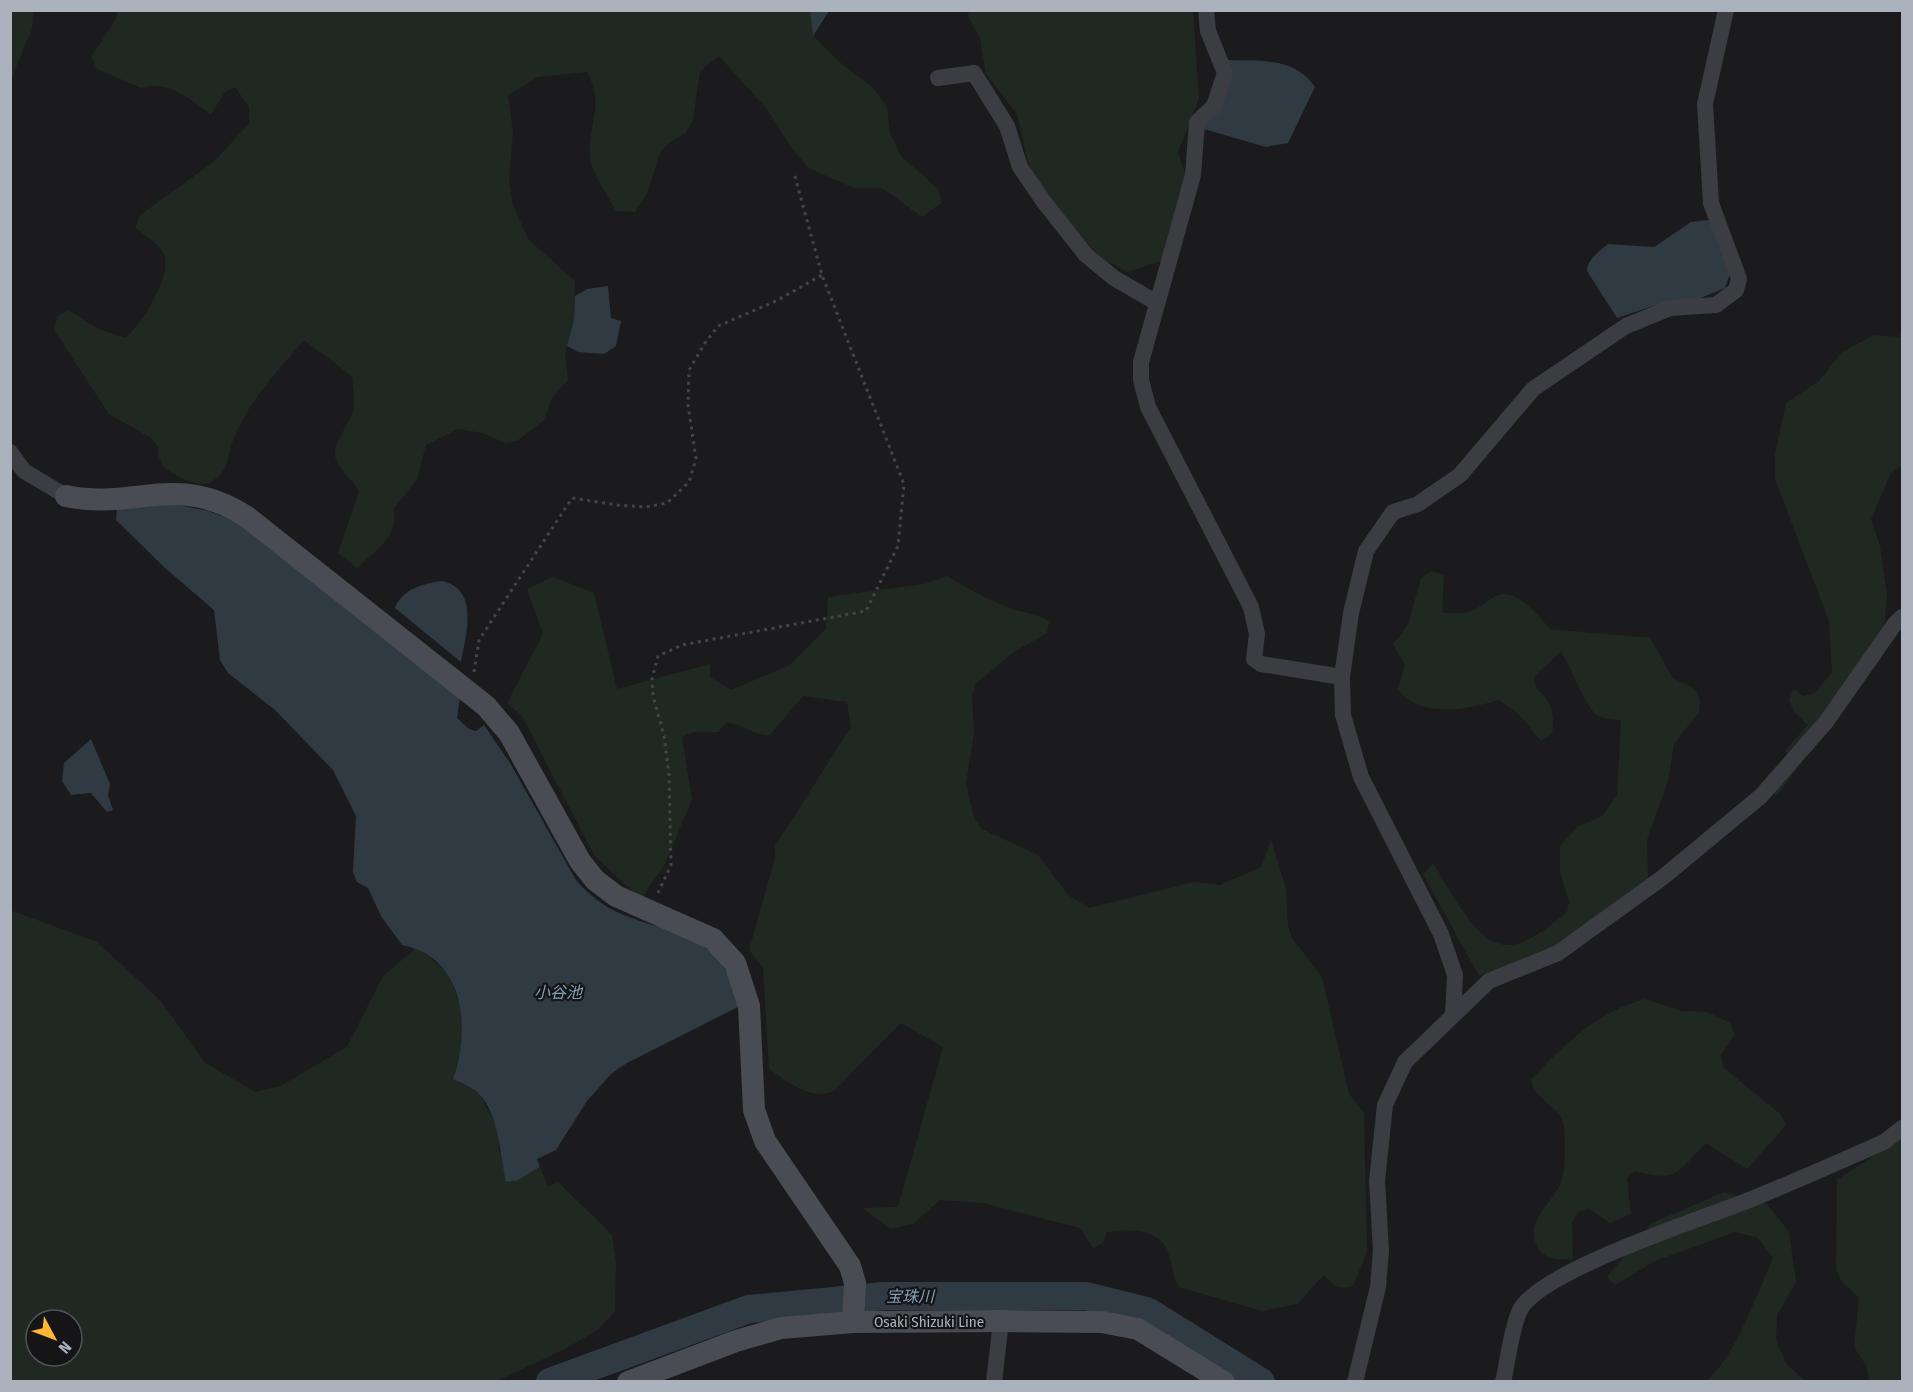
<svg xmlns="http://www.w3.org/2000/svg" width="1913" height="1392" font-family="'Fira Sans Condensed','Noto Sans JP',sans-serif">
  <rect width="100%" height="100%" fill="#1b1b1d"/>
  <path fill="#202921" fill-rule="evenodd" d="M11 10 33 11 32 29 11 79Z
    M969 10 1193 11 1199 98 1178 152 1188 183 1161 261 1127 272 1105 260 1068 227 1039 184 1028 163 1017 114 986 74 980 38 968 17Z
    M117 11H810L813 36 843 65 872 87 887 107 890 133 901 156 939 190 941 203 922 217 882 188H854L809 168 793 150 767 109 719 56 700 71 693 120 686 132 666 145 659 156 648 191 635 212 616 211C608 195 591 174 590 155 588 123 605 105 587 72L538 77 508 95 513 132 509 180 513 205 528 239 575 281 574 319 565 354 568 380 552 398 544 420 517 441 505 443 483 433 458 429 426 445 417 479 394 509C398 538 376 549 357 568L338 553 359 492C353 479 342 473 337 462 329 446 347 429 352 414 356 402 353 388 352 376L304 340C278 371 249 400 234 438 227 454 230 471 211 482 200 488 186 480 176 475 163 468 158 462 158 447L151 438 109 414 54 330 57 317 68 310 101 330 126 338C141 324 175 273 163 252 157 243 143 234 135 227L140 215 215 161 249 123V107L235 87 225 92 211 114C189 99 169 80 141 88L97 69 91 57 117 18Z
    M1902 333V465L1891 473 1871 519 1880 546 1887 595 1881 659 1776 796 1772 792 1795 761 1785 751 1808 725 1794 712 1789 700 1793 689 1803 696 1815 693 1832 672 1829 621 1775 479V454L1786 403 1819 381 1842 352 1874 335 1898 337Z
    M1432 571 1444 575 1442 612C1499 625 1487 554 1550 629L1650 638 1673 678 1695 689 1700 700 1699 712 1674 744 1668 781 1647 840 1648 878 1559 947 1479 976 1423 874 1433 863C1449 887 1476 947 1510 945 1530 944 1552 923 1567 913L1569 901 1560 872V846L1577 827 1602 816 1617 795 1621 720C1615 719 1604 719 1598 716 1587 710 1570 665 1561 651L1534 677 1537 689C1552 701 1555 715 1552 734L1541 741 1518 713 1499 700C1467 709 1422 720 1398 689L1405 665 1393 644 1408 625 1421 578Z
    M947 576C968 589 987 599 1010 608 1024 613 1036 613 1049 621L1047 633 1012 653 976 684 972 695 974 734 966 783 974 818 982 829 1038 855 1068 895 1089 908 1194 882 1220 885 1261 867 1271 840 1286 889 1288 926 1292 938 1322 977 1349 1094 1364 1113 1367 1252 1353 1286C1339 1290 1333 1286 1324 1275L1297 1304 1262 1311 1179 1287C1172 1276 1173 1267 1169 1255 1162 1228 1129 1229 1107 1232L1103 1243 1093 1248 1080 1228 983 1203 940 1200 913 1224 890 1229 863 1208 898 1207 943 1047 901 1023 834 1091C811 1101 788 1082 769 1069L763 968 749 950 775 858V846L851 727 847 702 803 696 770 735C753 736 744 723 726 723L718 732H693L682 737 692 799 665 864 641 899 594 855 522 716 507 703 543 634 527 589 553 577 594 593 617 689 710 664V677L731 690 790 665 826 629 828 597 924 584Z
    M10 910 97 942 161 1001 204 1062 255 1092 280 1086 347 1047 383 976 417 947 450 975 464 1019 463 1042 453 1079 479 1093 500 1132 498 1150 518 1180 540 1167 548 1186 558 1182 612 1235 616 1262 615 1311 599 1329 567 1348 497 1381H11ZM36 1320H72V1356H36Z
    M1645 999 1682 1011 1707 1012 1730 1023 1735 1035 1721 1055 1723 1067 1780 1114 1786 1125 1747 1169 1706 1143C1677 1172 1678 1183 1635 1171L1627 1178 1631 1214 1610 1223 1589 1209 1578 1212 1572 1223 1573 1260C1555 1259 1541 1260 1535 1241 1527 1219 1557 1199 1562 1179 1566 1165 1565 1142 1564 1128 1562 1106 1536 1103 1531 1080 1563 1045 1597 1012 1645 999Z
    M1902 1137V1381H1869L1867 1367 1854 1347 1859 1298 1842 1282 1836 1270 1837 1180Z
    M1724 1192 1767 1204 1789 1232 1796 1282 1777 1315 1776 1340 1786 1363 1805 1381H1706C1734 1360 1758 1291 1773 1258L1758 1238 1735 1232 1655 1261 1615 1285 1607 1277 1652 1223Z"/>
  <path fill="#2f3a43" d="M810 11H829L813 36Z
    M1227 60C1261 61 1295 57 1315 87L1288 143 1266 147 1197 127Z
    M1708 220 1713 222 1730 274 1725 288 1698 299 1653 306 1617 318 1587 271C1587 260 1599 251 1608 244L1654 247 1691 222Z
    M608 286 611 318 621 321 616 346 604 354 578 352 567 346 574 319 575 296 587 289Z
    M174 504 209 511 236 522 460 698 457 718 469 729 476 731 484 725 510 763 576 880C589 895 605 908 624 915 654 928 697 933 719 960 729 973 734 991 738 1007L627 1063 611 1074 587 1101 556 1150 537 1159 540 1167 518 1180 506 1182C500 1155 499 1113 478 1093 472 1087 460 1083 453 1079 471 1029 465 957 402 945L381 916 368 888 357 882 353 872 356 816 333 770 275 710 228 673 220 660 214 610 165 568 116 520 117 507Z
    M441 581C480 588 466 634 461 662L395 608C402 589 423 584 441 581Z
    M91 739 110 784 108 795 113 810 107 812 91 793 71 795 62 781 64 763Z"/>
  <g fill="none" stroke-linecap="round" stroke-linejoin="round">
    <path stroke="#2f3a43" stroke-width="28" d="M550 1382 749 1309 884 1296H1086L1147 1311 1261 1382"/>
    <path stroke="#41444a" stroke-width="3" stroke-dasharray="3 4.5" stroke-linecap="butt" d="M474 672 479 640 572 498 617 505 646 507 667 503 689 482 696 459 688 405 689 370 705 343 718 326 776 301 822 275
      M658 893 671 865 669 774 664 736 653 696 652 679 658 656 682 645 866 611 898 546 904 484 822 275 794 173"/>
    <path stroke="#3b3d42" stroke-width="16" d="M1206 10 1208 31 1225 73 1214 106 1197 122 1193 175 1141 362V380L1148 407 1251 607 1257 634 1254 659 1261 664 1342 677
      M938 78 974 73 1007 126 1020 167 1044 202 1085 254 1114 278 1157 303
      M10 452 24 471 66 496
      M1453 1015 1455 975 1441 934 1361 777 1343 715 1342 677 1351 613 1366 551 1393 512 1418 504 1460 475 1533 389 1626 326 1670 308 1716 305 1736 290 1739 279 1711 203 1705 104 1726 10
      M994 1382 1001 1321
      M1355 1382 1378 1287 1381 1251 1377 1181 1385 1105 1405 1062 1489 981 1558 953 1662 878 1761 796 1826 722 1894 625 1902 617
      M1503 1382C1508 1361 1511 1329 1520 1310 1541 1270 1703 1219 1749 1200 1794 1182 1839 1162 1884 1142L1902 1128"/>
    <path stroke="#494c53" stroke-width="22" d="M66 496C136 511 176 471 247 517L486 706 509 733 580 861 595 880 616 896 713 939 735 963 749 1006 754 1110 765 1141 850 1266 855 1283 853 1322
      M628 1382 736 1341 781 1328 853 1322 1001 1321 1102 1322 1138 1329 1224 1382"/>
  </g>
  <g text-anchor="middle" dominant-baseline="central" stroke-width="4.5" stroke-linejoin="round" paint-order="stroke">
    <g font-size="15" fill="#acb2bd" stroke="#151518">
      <text x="929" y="1322">Osaki Shizuki Line</text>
    </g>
    <g font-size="16" font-style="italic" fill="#82a0b9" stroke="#151518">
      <text x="558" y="992">小谷池</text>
      <text x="910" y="1296">宝珠川</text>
    </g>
  </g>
  <rect width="1913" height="1392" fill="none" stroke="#acb2bd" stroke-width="24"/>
  <g transform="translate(54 1338) rotate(131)"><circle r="28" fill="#151518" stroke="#51545a" stroke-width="1.5"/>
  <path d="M0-4.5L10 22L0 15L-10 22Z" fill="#fdb633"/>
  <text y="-9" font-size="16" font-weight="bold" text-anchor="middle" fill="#acb2bd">N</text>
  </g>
</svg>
